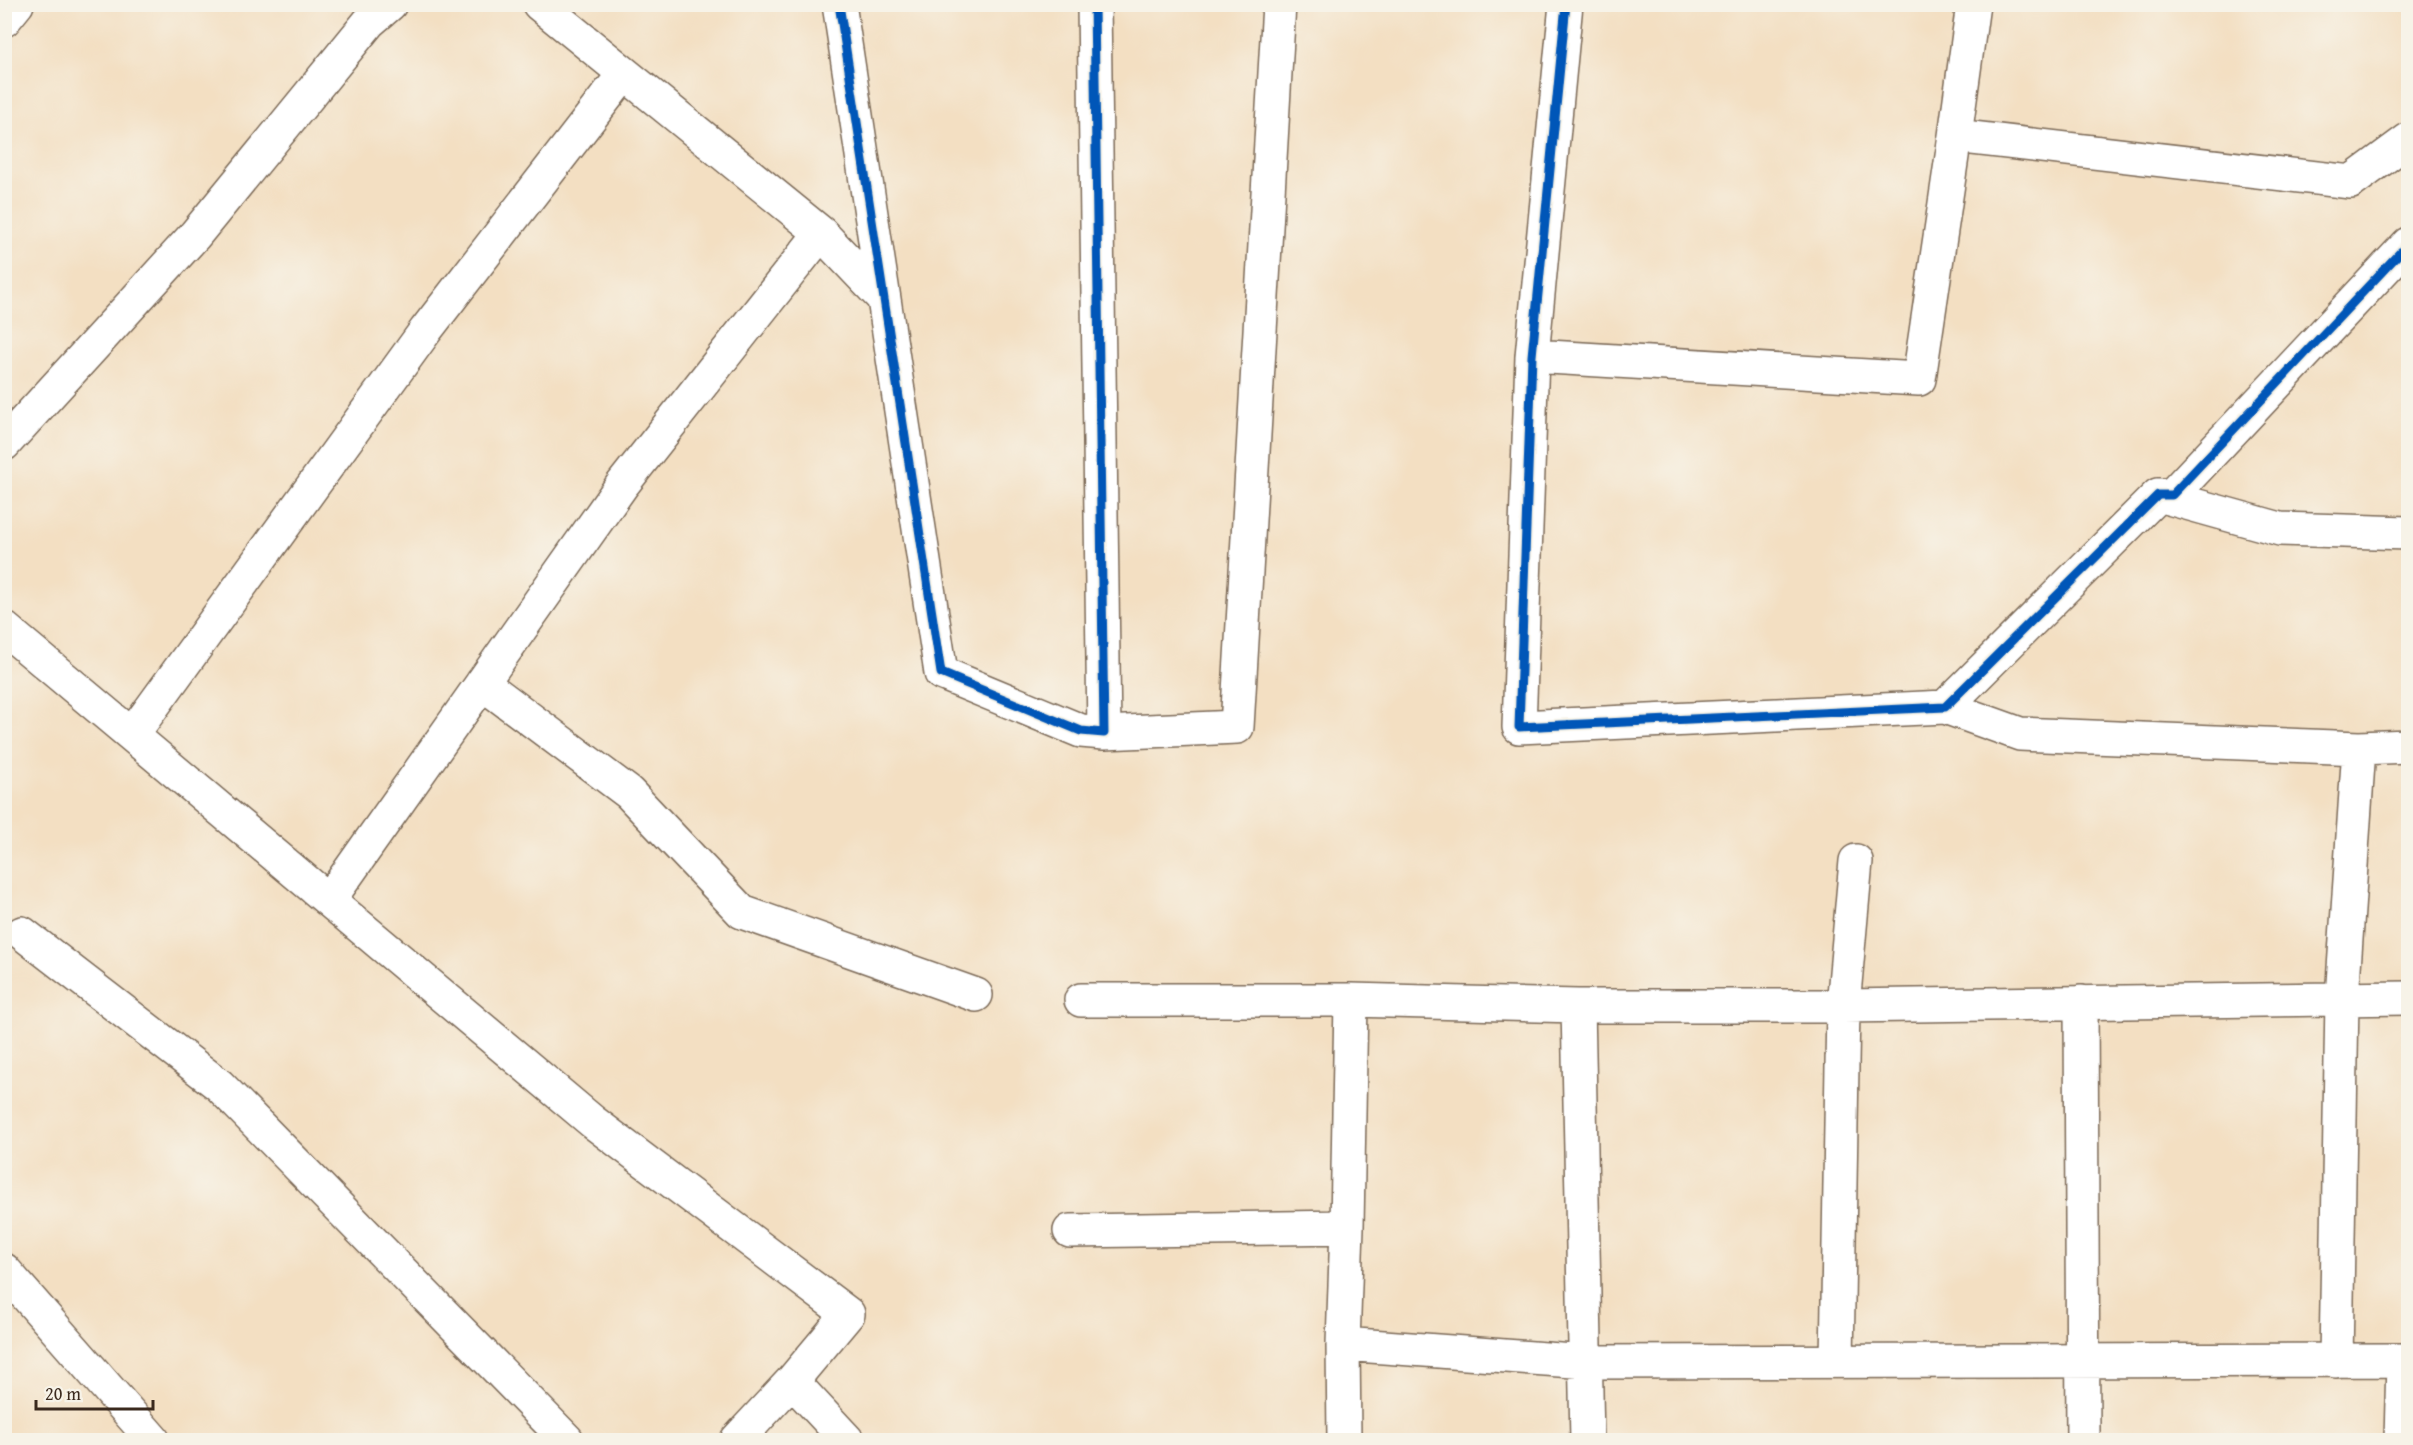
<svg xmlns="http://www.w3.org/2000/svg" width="2413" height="1445" font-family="'Gentium Book Plus',serif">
  <rect width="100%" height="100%" fill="#f7f3e8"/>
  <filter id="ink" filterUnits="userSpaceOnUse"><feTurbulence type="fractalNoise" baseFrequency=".0167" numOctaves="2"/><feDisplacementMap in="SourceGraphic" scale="12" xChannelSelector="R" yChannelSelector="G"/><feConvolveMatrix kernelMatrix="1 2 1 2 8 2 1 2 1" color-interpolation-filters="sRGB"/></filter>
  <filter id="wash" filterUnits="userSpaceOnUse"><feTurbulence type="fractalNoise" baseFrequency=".008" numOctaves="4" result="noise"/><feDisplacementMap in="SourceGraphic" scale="24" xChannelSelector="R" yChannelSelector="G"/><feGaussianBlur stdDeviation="1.35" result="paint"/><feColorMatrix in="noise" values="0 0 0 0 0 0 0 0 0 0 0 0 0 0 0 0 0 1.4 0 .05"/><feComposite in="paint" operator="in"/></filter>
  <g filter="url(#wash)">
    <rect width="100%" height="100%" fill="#f3dfc2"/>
  </g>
  <g filter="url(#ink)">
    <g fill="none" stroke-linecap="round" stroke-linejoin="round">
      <defs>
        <path id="minor" d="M539 4 821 233 884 299
          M839 4 941 673 1081 731 1104 733 1094 4
          M1566 4 1532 356 1519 727 1945 707 2158 495H2172L2408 244
          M4 20 17 4
          M1955 136 1973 4
          M1532 356 1919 379 1955 136 2351 182 2408 140
          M4 444 195 235 369 22 390 4
          M2158 495 2280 529 2408 533
          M4 628 593 1122 848 1314 792 1381 737 1440
          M482 683 629 793 742 912 976 995
          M1945 707 2020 734 2359 748 2342 998 2336 1361
          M1104 733 1237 727 1279 4
          M132 735 426 330 624 74
          M2359 748 2408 746
          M329 900 622 485 821 233
          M22 933 219 1085 567 1440
          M1081 1000H1351L1578 1006 1587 1440
          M2081 1002 2083 1440
          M1578 1006H1843L2408 998
          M1347 1227 1351 1000
          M1070 1231 1347 1227 1343 1344 1587 1362 2408 1360
          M4 1270 153 1440
          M1343 1344 1344 1440
          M1837 1361 1843 1006 1856 861
          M792 1381 847 1440
          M2401 1440 2403 1361"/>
      </defs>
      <use href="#minor" stroke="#7b6957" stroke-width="36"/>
      <use href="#minor" stroke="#fff" stroke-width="33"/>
      <defs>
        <path id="cycleway" d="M839 4 941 673 1081 731 1104 733 1094 4
          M1566 4 1532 356 1519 727 1945 707 2158 495H2172L2408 244"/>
      </defs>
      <use href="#cycleway" stroke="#f7f3e8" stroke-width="13"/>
      <use href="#cycleway" stroke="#0057b8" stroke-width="9"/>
    </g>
  </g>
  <rect width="2413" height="1445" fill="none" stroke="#f7f3e8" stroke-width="24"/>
  <path d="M36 1400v9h117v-9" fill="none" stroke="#3b2a1e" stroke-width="3"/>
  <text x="45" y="1400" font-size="18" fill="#3b2a1e" stroke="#f7f3e8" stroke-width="4.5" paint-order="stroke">20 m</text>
</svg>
